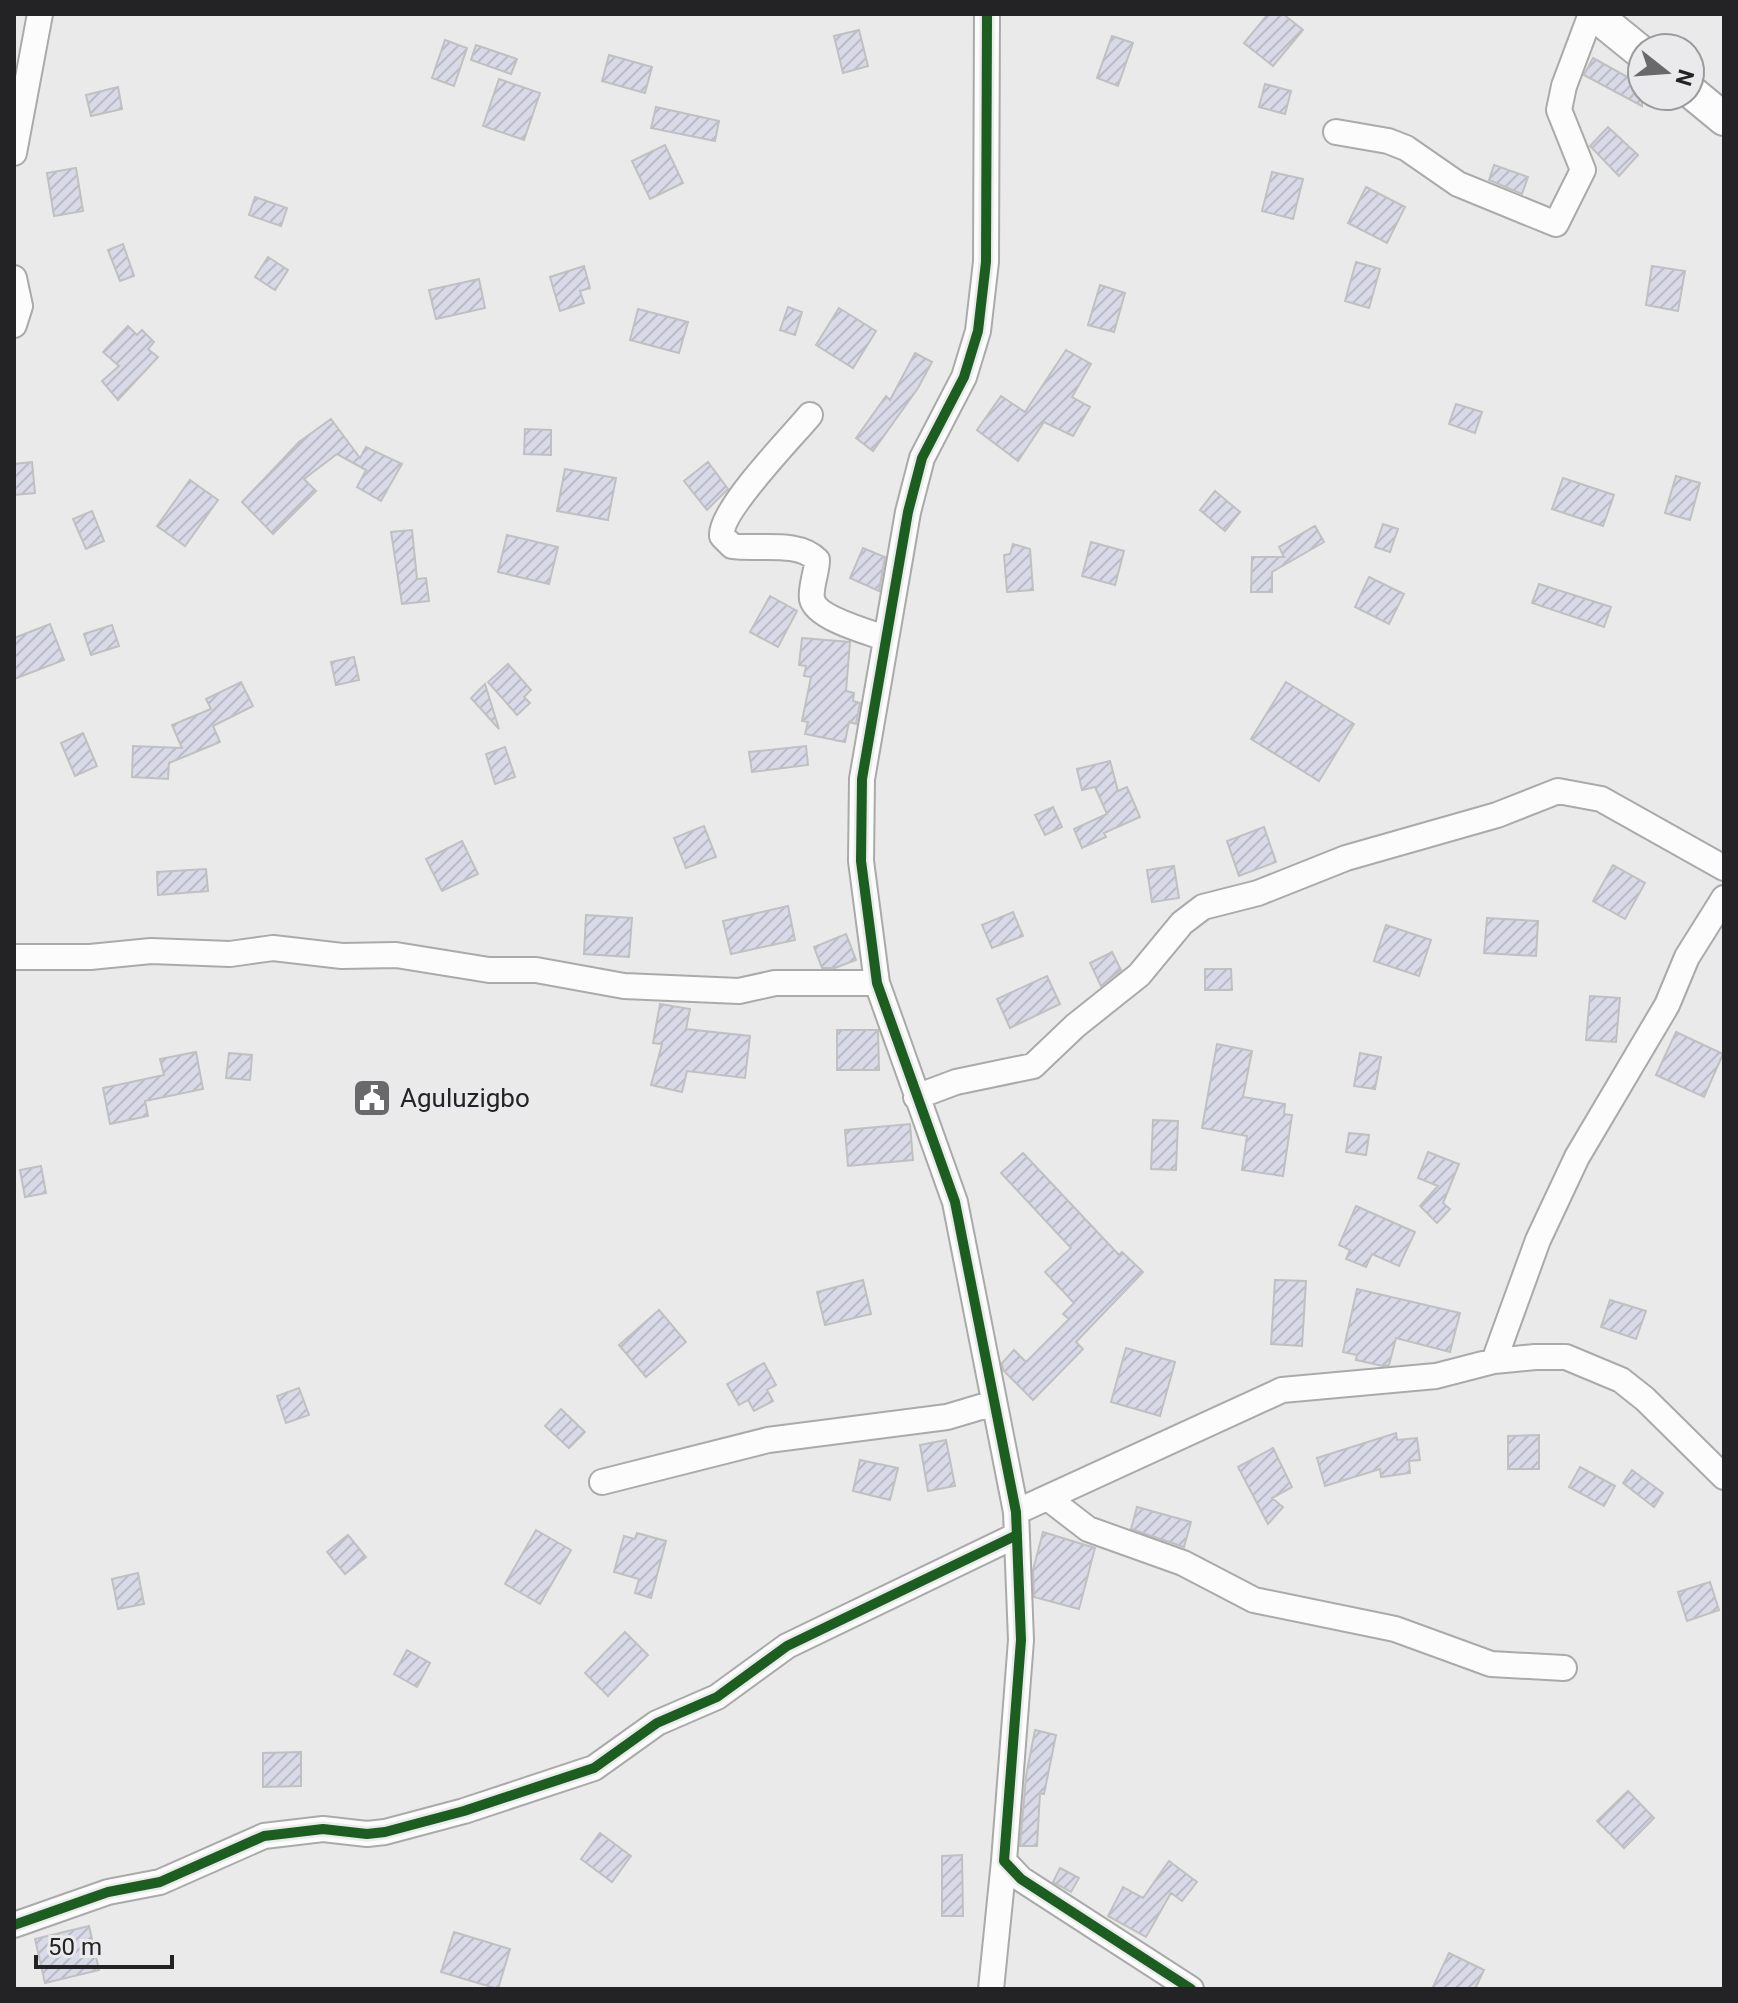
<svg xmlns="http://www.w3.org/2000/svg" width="1738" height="2003" font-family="Roboto,sans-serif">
  <defs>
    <pattern id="building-hatch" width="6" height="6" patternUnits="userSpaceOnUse" patternTransform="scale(2)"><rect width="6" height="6" fill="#d9dae7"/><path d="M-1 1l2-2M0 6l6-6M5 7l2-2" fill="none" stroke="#babbc6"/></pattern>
  </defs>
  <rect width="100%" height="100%" fill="#eaeaeb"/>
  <path fill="url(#building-hatch)" stroke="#c0c0c1" stroke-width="2" d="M1268 14H1283L1303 30 1273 66 1244 43Z
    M859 30 868 66 843 73 834 36Z
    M1112 36 1133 43 1118 86 1097 78Z
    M445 40 467 48 454 86 432 78Z
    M476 45 517 59 511 74 471 60Z
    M609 55 652 67 645 93 602 81Z
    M1593 58 1642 85V106L1584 75Z
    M499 79 540 93 524 140 483 126Z
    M1265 84 1291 91 1285 114 1259 107Z
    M118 87 122 109 91 116 86 95Z
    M656 107 719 121 715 141 651 128Z
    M1608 127 1638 155 1619 176 1590 146Z
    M665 145 683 183 650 199 632 161Z
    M1494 165 1528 177 1522 194 1489 180Z
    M76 168 83 211 54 216 47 173Z
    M1272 172 1303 179 1293 219 1262 211Z
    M1366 187 1405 207 1387 243 1348 223Z
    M255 197 287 208 281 226 249 215Z
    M123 244 134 276 120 281 108 250Z
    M268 257 288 270 275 290 255 277Z
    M1356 262 1380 269 1369 308 1345 301Z
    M584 266 590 288 580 291 584 303 560 311 550 277Z
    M1652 266 1685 271 1678 311 1646 305Z
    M479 279 485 308 436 319 429 290Z
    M1100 285 1125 293 1114 332 1088 325Z
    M788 307 802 312 795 335 780 330Z
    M839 308 876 331 853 368 816 345Z
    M638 309 688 322 679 353 630 340Z
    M128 326 137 335 142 330 154 342 148 349 158 357 118 400 102 381 119 366 103 352Z
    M1066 350 1091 364 1072 397 1090 407 1073 436 1044 422 1018 461 977 430 1001 396 1025 412Z
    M915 353 932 362 918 388 873 451 856 438 886 396 890 400Z
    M1456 404 1482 412 1475 433 1449 424Z
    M331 419 360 458 366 447 402 464 381 501 357 487 366 470 337 454 304 479 316 491 273 534 242 502 299 442Z
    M525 429 551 430V455L524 454Z
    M32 462 35 493 14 495V464Z
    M708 462 728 489 707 510 684 481Z
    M565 469 616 478 608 520 557 511Z
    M1676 476 1700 483 1690 520 1665 513Z
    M1563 478 1614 495 1603 526 1552 509Z
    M190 480 218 500 185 546 157 526Z
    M1215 491 1240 512 1225 531 1200 510Z
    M92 511 104 541 86 549 73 519Z
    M1383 524 1398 529 1390 552 1375 547Z
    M1315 526 1324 542 1272 572V592H1251L1252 557H1284L1279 547Z
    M412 530 417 579 426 578 429 601 402 604 391 532Z
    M507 535 558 547 549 584 498 572Z
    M1091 542 1124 551 1115 585 1082 576Z
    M1013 544 1030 549 1033 590 1007 592 1004 555 1010 554Z
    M863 548 885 557 879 591 850 578Z
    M1369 577 1404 594 1389 624 1355 607Z
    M1539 584 1611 607 1604 627 1532 603Z
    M770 596 797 611 778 647 750 632Z
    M50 624 64 660 14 679V638Z
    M112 625 119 646 91 655 84 634Z
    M802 638 850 642 846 691 854 693 853 701 860 703 856 724 849 722 845 742 805 734 808 722 802 721 811 677 804 676 806 666 799 665Z
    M354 657 359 680 336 685 331 662Z
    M508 664 531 690 524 697 530 703 517 715 488 682Z
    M241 682 253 706 213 726 220 742 169 763 168 779 132 777 133 746 182 748 172 725 211 709 206 699Z
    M1286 682 1354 724 1319 781 1251 739Z
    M485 684 499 729 471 698Z
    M83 733 97 766 75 776 61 743Z
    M806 746 808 765 752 772 749 752Z
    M505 747 515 777 495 784 486 754Z
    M1110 761 1118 791 1127 787 1140 817 1104 833 1106 837 1082 848 1074 829 1107 814 1095 787 1082 790 1077 769Z
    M1053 807 1062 827 1045 835 1035 815Z
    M704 826 716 857 686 868 674 838Z
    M1264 827 1276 862 1239 876 1227 841Z
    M462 841 478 874 442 891 426 859Z
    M1613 865 1645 883 1625 919 1593 901Z
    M1174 866 1179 898 1152 902 1147 870Z
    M206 869 208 891 158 895 157 872Z
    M788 906 795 940 731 954 723 921Z
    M1013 912 1023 936 992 948 982 925Z
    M586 915 632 918 629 957 584 954Z
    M1487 918 1538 921 1536 956 1484 953Z
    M1386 925 1431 940 1419 976 1374 961Z
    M846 934 856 960 835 968H822L814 947Z
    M1112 952 1121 970 1101 986 1090 963Z
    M1205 969H1231L1232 990H1205Z
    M1047 976 1060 1004 1010 1028 997 999Z
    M1590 996 1620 998 1616 1042 1586 1040Z
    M660 1004 690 1009 686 1029 750 1036 745 1078 687 1071 682 1092 651 1085 662 1044 653 1043Z
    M837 1030H878L879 1070H837Z
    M1676 1032 1723 1054 1704 1097 1656 1075Z
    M1217 1044 1252 1051 1243 1097 1285 1104 1284 1114 1292 1115 1283 1176 1242 1170 1247 1136 1202 1128Z
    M196 1052 203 1089 145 1101 148 1116 110 1124 103 1088 164 1075 160 1059Z
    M229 1053 252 1055 250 1080 226 1078Z
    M1360 1053 1381 1057 1375 1089 1354 1086Z
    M1153 1120 1178 1121 1176 1170 1151 1169Z
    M910 1124 913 1160 848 1166 845 1130Z
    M1349 1133 1369 1135 1366 1155 1346 1152Z
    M1428 1152 1459 1164 1443 1203 1450 1209 1437 1223 1420 1206 1438 1186 1418 1178Z
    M1023 1153 1119 1255 1122 1252 1143 1272 1076 1342 1083 1349 1033 1400 1003 1370 1002 1363 1014 1350 1026 1362 1069 1319 1063 1314 1074 1303 1045 1272 1071 1248 1001 1173Z
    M41 1166 46 1193 25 1197 20 1170Z
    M1356 1206 1415 1232 1399 1266 1372 1254 1366 1267 1346 1259 1350 1250 1339 1245Z
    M863 1280 871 1314 825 1325 817 1292Z
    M1275 1280 1306 1281 1302 1346 1271 1344Z
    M1357 1289 1460 1313 1450 1352 1396 1338 1389 1365 1383 1366 1356 1360 1357 1355 1343 1352Z
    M1610 1300 1646 1311 1636 1339 1601 1327Z
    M659 1310 686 1342 646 1377 619 1345Z
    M1126 1348 1175 1362 1160 1416 1111 1402Z
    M764 1363 776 1385 767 1390 773 1401 754 1411 748 1400 739 1405 727 1384Z
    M299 1388 309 1415 286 1423 277 1396Z
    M561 1409 585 1432 569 1448 545 1426Z
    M1396 1433 1397 1440 1417 1438 1420 1460 1409 1461 1410 1473 1381 1477 1380 1469 1325 1486 1317 1458Z
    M1539 1435V1469H1508V1436Z
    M946 1440 955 1486 928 1491 920 1445Z
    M1273 1448 1292 1487 1272 1498 1283 1507 1268 1524 1238 1467Z
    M860 1460 898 1468 890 1500 853 1491Z
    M1580 1467 1615 1486 1604 1506 1569 1487Z
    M1632 1470 1663 1493 1654 1507 1623 1483Z
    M1137 1507 1191 1522 1184 1547 1131 1529Z
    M536 1530 571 1550 540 1604 505 1584Z
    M1043 1532 1095 1548 1079 1609 1034 1597 1033 1570Z
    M637 1533 666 1541 651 1598 635 1593 639 1579 614 1572 624 1536 635 1539Z
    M348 1535 366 1557 345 1574 327 1552Z
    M138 1573 144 1604 118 1609 112 1579Z
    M1710 1582 1719 1610 1687 1621 1678 1592Z
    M625 1632 648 1655 608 1696 585 1673Z
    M407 1650 430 1663 417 1687 394 1674Z
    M1035 1730 1056 1735 1044 1794 1040 1793 1037 1846H1020L1026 1776Z
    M301 1752V1786L263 1787V1753Z
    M1628 1791 1654 1818 1624 1848 1597 1821Z
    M600 1833 631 1856 612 1882 581 1859Z
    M962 1855 963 1916H942V1856Z
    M1169 1861 1197 1882 1182 1901 1171 1893 1146 1937 1108 1916 1123 1887 1143 1898Z
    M1060 1868 1079 1878 1071 1892 1053 1882Z
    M89 1926 99 1970 45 1983 35 1939Z
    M454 1932 510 1949 498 1989 441 1972Z
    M1449 1953 1484 1970 1475 1989H1432Z"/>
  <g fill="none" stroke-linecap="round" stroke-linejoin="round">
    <defs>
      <path id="minor" d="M987 14 986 262 978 331 964 377 922 458 908 512 862 779 861 861 877 983 955 1202 1016 1512 1021 1640 1004 1861 1021 1879 1191 1989
        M1336 132 1388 141 1406 148 1458 184 1556 224 1583 170 1559 110 1564 86 1591 14
        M14 153 40 14
        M14 278 20 306 14 325
        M810 415C791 438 719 511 722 536L732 546C758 550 798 540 817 560 817 572 810 588 812 599 816 618 868 632 885 638
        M14 957H90L151 951 230 954 273 948 342 956 396 955 489 970H536L624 986 739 991 775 983H877
        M916 1097 956 1082 1033 1066 1075 1026 1139 975 1182 923 1203 907 1258 893 1346 858 1497 815 1558 791 1601 799 1724 868
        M1494 1361 1538 1240 1577 1157 1667 1005 1687 957 1724 898
        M602 1482 768 1440 947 1417 994 1403
        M1049 1499 1088 1529 1183 1563 1254 1600 1395 1629 1491 1664 1564 1668
        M1016 1512 1282 1390 1436 1376 1494 1361 1535 1357H1566L1621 1380 1645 1399 1724 1477
        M14 1925 108 1892 160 1882 264 1836 323 1829 367 1834 385 1832 464 1811 594 1768 657 1723 717 1697 787 1646 1017 1535
        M991 1989 1004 1861"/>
      <path id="major" d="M1594 14 1642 53
        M1690 91 1724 119"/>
    </defs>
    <use href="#minor" stroke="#aaa" stroke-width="28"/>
    <use href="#major" stroke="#aaa" stroke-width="36"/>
    <use href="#minor" stroke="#fcfcfc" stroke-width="24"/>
    <use href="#major" stroke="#fcfcfc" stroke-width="32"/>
    <defs>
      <path id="cycleway" d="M987 14 986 262 978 331 964 377 922 458 908 512 862 779 861 861 877 983 955 1202 1016 1512 1021 1640 1004 1861 1021 1879 1191 1989
        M14 1925 108 1892 160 1882 264 1836 323 1829 367 1834 385 1832 464 1811 594 1768 657 1723 717 1697 787 1646 1017 1535"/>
    </defs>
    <use href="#cycleway" stroke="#eae9ec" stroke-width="15"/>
    <use href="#cycleway" stroke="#1b5e20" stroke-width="10"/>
  </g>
  <defs>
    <symbol id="civic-square" viewBox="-11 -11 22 22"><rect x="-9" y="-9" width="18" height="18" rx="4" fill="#69686a" stroke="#eae9ec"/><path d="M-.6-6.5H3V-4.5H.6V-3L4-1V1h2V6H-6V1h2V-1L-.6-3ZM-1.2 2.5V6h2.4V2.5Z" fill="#fff"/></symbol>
  </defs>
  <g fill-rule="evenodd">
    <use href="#civic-square" x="350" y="1076" width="44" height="44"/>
  </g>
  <g text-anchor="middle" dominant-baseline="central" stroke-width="8" stroke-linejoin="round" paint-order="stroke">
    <g font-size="26" fill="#232224" stroke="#eae9ec" text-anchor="start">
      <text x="400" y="1098">Aguluzigbo</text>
    </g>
  </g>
  <rect width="1738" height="2003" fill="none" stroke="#232224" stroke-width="32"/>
  <g transform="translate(1666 72) rotate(107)"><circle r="38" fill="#eae9ec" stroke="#9a999c" stroke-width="2"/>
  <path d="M0-6L14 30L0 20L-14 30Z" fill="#69686a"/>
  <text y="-12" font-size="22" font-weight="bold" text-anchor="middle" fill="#232224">N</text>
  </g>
  <path d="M36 1955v12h136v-12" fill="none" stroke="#232224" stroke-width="4"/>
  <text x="48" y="1955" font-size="24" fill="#232224" stroke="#eae9ec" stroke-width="6" paint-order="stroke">50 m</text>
</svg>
